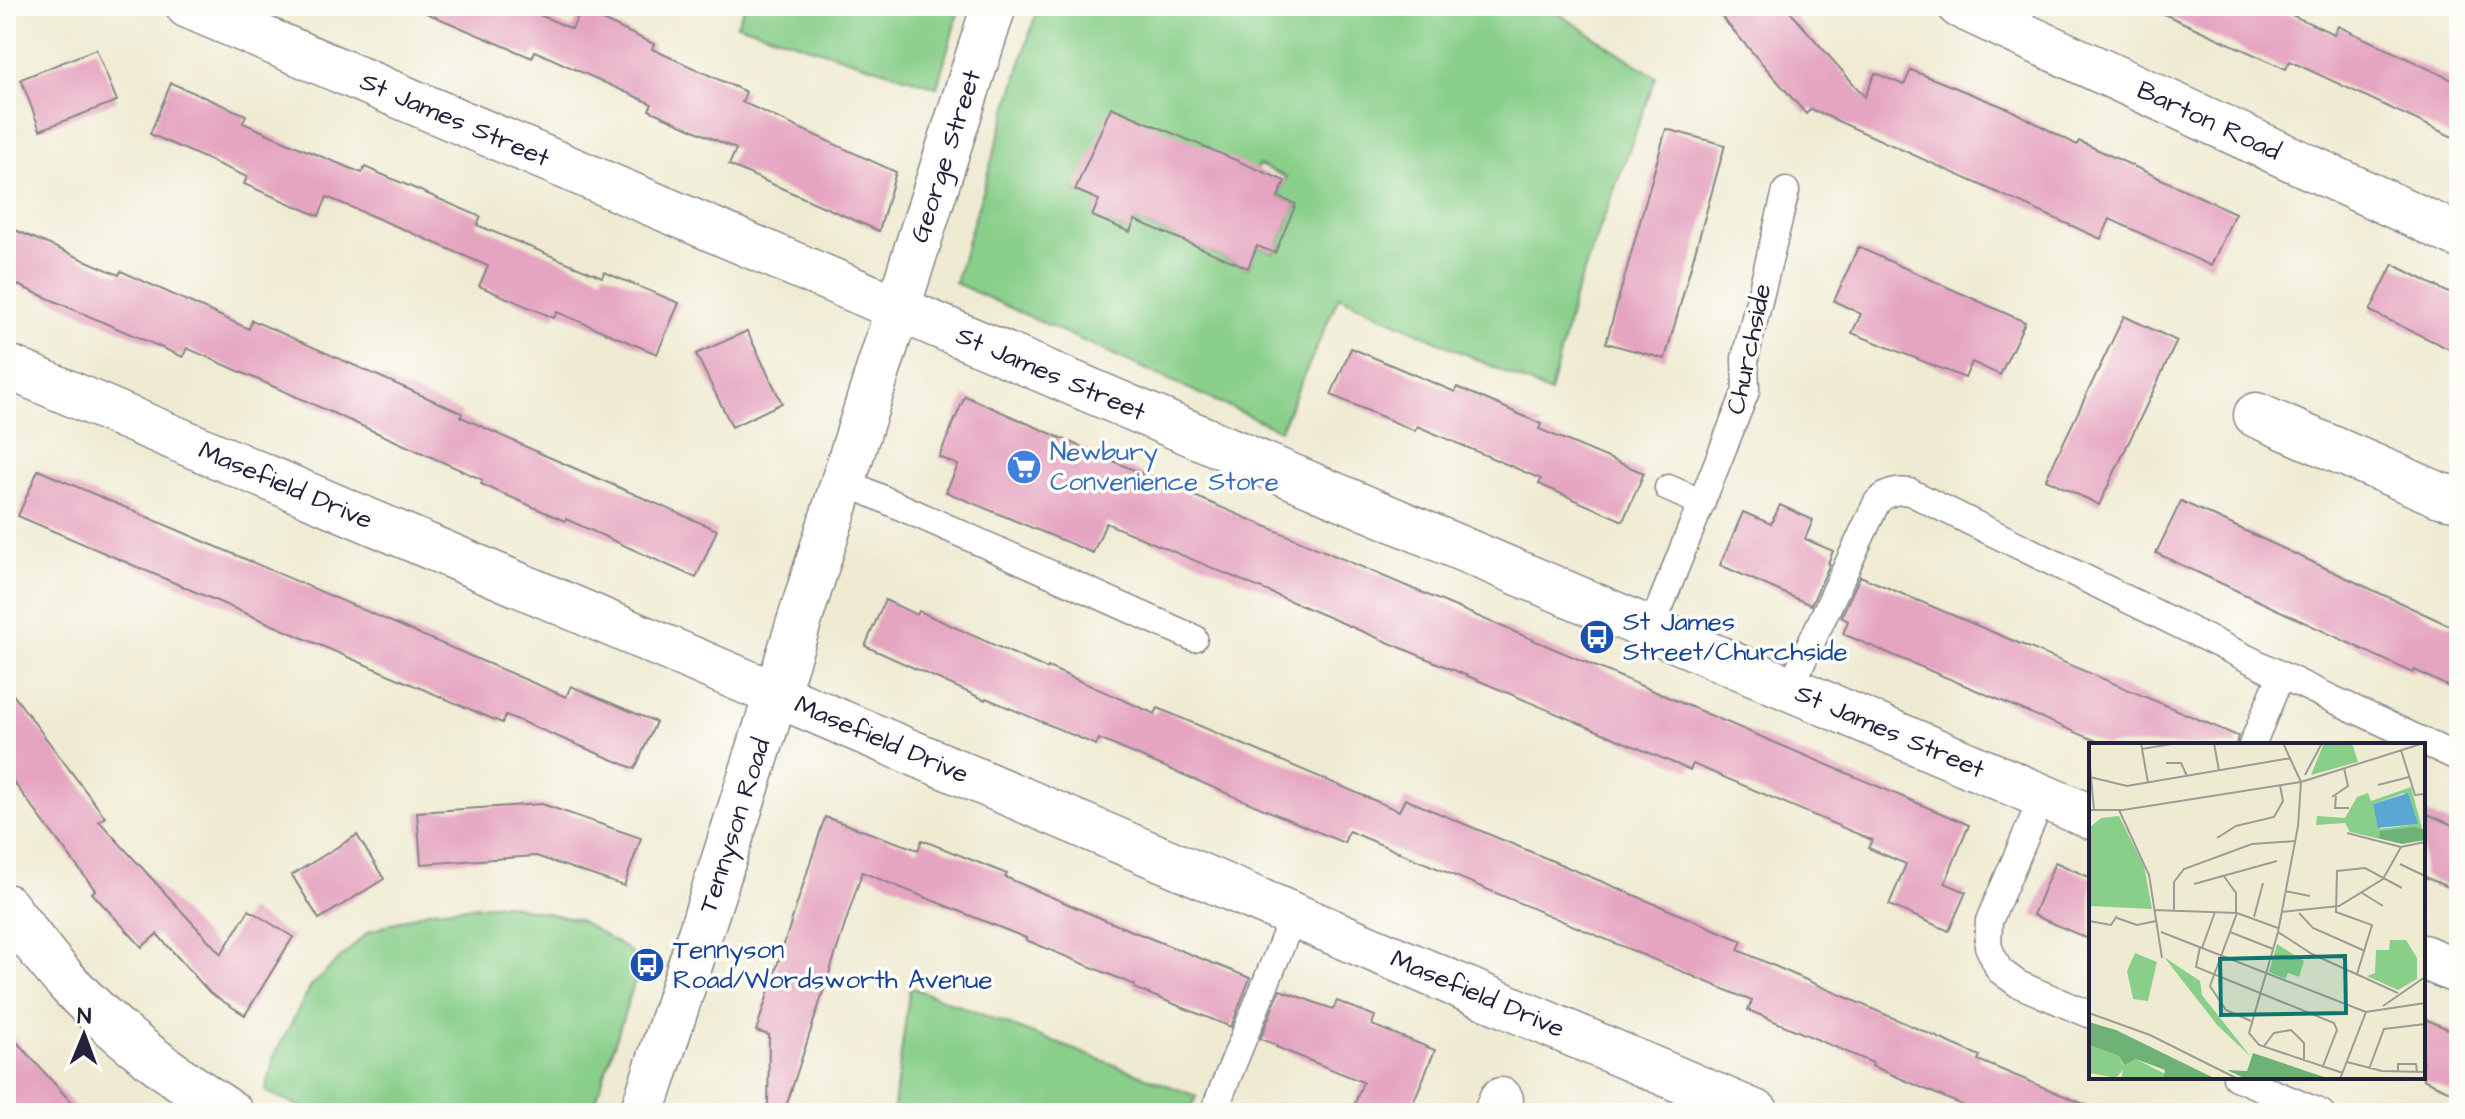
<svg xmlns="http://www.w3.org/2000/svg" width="2465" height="1119" font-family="'Architects Daughter',sans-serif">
  <rect width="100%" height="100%" fill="#fdfcf7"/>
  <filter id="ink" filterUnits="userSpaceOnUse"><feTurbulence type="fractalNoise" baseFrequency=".0125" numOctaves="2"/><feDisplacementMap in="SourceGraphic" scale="16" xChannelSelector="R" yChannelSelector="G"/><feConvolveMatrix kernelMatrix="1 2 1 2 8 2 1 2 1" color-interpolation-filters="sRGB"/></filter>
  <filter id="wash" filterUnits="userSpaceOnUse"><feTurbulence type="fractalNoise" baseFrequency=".006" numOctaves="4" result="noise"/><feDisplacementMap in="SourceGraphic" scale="32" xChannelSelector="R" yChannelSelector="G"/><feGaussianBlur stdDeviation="1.8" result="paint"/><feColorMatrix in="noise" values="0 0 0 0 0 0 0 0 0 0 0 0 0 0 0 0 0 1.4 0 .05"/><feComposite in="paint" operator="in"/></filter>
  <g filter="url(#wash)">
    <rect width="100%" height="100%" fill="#efebd3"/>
    <path fill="#89cf8a" stroke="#567862" stroke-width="2" fill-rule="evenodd" d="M745 6H960L937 87 737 24Z
      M1038 6H1547L1656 77 1574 298 1550 393 1339 296 1280 430 955 283ZM1259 165 1286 177 1278 197 1296 204 1275 253 1257 246 1248 268 1135 220 1129 232 1093 216 1099 200 1075 190 1257 169Z
      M505 904 579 920 625 948 641 962 592 1113H314L265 1091 275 1054 311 986 368 932 431 910Z
      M910 987 1196 1096 1189 1113H893Z"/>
    <g id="blocks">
      <path fill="#e5a4c0" d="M410 6H519L572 29 581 10 654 44 652 49 746 92 742 102 896 172 879 231 729 165 736 149 649 110 652 104 535 51 532 58Z
        M1712 6H1785L1865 97 1875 73 1904 85 1911 70 2009 109 2077 145 2079 141 2235 213 2211 266 2110 219 2101 239 1811 109 1806 114Z
        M2146 6H2271L2334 34 2338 26 2459 83V140L2290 61 2286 69Z
        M96 49 117 101 40 130 21 79Z
        M171 83 246 115 243 123 303 149 362 173 365 167 481 217 477 225 602 277 604 272 679 303 657 354 557 312 554 318 479 286 488 266 405 230 327 197 319 216 244 184 247 177 150 134Z
        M1111 107 1285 181 1278 197 1296 204 1275 253 1257 246 1248 268 1135 220 1130 232 1092 216 1099 200 1075 190Z
        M1666 129 1725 145 1665 359 1606 343Z
        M6 226 119 275 121 271 249 329 252 320 462 413 461 417 544 455 717 530 696 578 566 519 565 521 481 484 483 480 187 348 183 357 6 280Z
        M1858 247 2025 322 2000 375 1972 362 1965 378 1852 333 1861 314 1834 301Z
        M2393 264 2459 298V354L2370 311Z
        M2124 316 2177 341 2099 505 2046 479Z
        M747 331 782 403 732 427 696 354Z
        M1351 348 1455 392 1457 387 1499 405 1541 424 1539 429 1644 473 1623 521 1539 484 1541 479 1417 426 1415 431 1331 395Z
        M965 396 1145 475 1969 825 1945 883 1966 892 1949 931 1889 905 1906 864 1868 848 1872 840 1693 764 1690 770 1106 523 1093 553 946 492 958 465 939 457Z
        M38 470 566 697 571 686 656 722 635 769 506 715 502 723 18 516Z
        M2181 501 2459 630V692L2415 670 2413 673 2156 553Z
        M1780 505 1813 520 1805 539 1833 551 1828 563 1830 564 1811 605 1720 565 1743 512 1771 524Z
        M1860 576 2238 736 2236 745H2106L1843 634 1848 621 1841 617Z
        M885 600 917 615 919 611 1047 669 1048 667 1155 714 1158 708 1399 811 1405 799 1655 904 1742 941 1738 950 1980 1056 1978 1060 2105 1113H1980L1872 1066 1873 1063 1748 1010 1752 1001 1349 831 1344 843 1099 739 1096 745 986 698 985 700 865 646Z
        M6 685 105 817 99 821 221 954 249 910 293 937 245 1015 210 993 157 934 142 947 92 893 95 890 6 772Z
        M542 804 641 838 624 886 536 856 421 864 417 812Z
        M2423 812 2459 828V892L2423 876Z
        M825 817 918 850 922 840 1007 874 1005 877 1112 923 1250 978 1231 1027 1134 988 1135 985 1026 940V938L862 872 784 1113H768L769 1035 756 1031Z
        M357 835 384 879 319 919 292 875Z
        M2055 862 2091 878V940L2033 915Z
        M1280 990 1333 1009 1337 1001 1375 1016 1372 1025 1435 1050 1409 1113H1351L1363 1082 1276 1047 1277 1045 1260 1039Z
        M2423 1018 2459 1034V1095L2423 1079Z
        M6 1030 81 1113H6Z"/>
    </g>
  </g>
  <g filter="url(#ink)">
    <use href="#blocks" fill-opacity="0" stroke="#888687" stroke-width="2"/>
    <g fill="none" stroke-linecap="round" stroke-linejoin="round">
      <defs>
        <path id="service" d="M843 481 1194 638
          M1668 488 1702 503
          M1651 629 1746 391 1745 358 1786 191
          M1790 688 1877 502C1887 492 1897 490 1910 492L2281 675 2459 758
          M2252 745 2281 675
          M2043 796 1989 921 1988 946 1999 970 2018 984 2091 1015
          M2236 1077 2321 1113
          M1213 1113 1293 916"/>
        <g id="minor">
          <path id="s1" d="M188 6 2091 817"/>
          <path id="s2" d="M1960 6 2459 236"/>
          <path id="s3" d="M6 366 1757 1113"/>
          <path d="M2256 415 2440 495 2459 499"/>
          <path d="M6 906C26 932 46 959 68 983 115 1034 172 1075 231 1113"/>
          <path d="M2423 957 2459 972"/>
          <path id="s4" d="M642 1113C763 745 875 374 994 6"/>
          <path d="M1496 1113 1501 1100"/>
        </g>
      </defs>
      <use href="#service" stroke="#888687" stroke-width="29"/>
      <use href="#minor" stroke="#888687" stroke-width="47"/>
      <use href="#service" stroke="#fff" stroke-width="26"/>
      <use href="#minor" stroke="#fff" stroke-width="44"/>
    </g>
  </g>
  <defs>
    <symbol id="supermarket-disc" viewBox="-11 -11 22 22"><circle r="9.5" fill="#3f7fe0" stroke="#fdfcf7"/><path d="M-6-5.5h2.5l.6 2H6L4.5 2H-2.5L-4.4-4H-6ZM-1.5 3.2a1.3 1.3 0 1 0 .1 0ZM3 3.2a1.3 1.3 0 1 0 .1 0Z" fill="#fff"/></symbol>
    <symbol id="bus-disc" viewBox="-11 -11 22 22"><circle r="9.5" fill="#1a4fb4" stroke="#fdfcf7"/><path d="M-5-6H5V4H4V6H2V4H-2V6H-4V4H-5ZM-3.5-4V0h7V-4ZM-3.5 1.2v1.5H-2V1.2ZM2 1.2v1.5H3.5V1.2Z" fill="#fff"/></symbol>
  </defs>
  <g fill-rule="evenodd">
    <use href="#supermarket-disc" x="1004" y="447" width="40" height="40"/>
    <use href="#bus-disc" x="1577" y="617" width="40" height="40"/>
    <use href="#bus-disc" x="627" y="945" width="40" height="40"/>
  </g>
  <g text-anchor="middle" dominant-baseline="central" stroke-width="7" stroke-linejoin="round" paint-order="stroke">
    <g font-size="26" fill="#22223b" stroke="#fdfcf7">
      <text stroke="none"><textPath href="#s1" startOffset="290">St James Street</textPath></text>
      <text stroke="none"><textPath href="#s2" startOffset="274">Barton Road</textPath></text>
      <text stroke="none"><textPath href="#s4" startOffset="1004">George Street</textPath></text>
      <text transform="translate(1749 349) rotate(-78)">Churchside</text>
      <text stroke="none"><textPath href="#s1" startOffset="938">St James Street</textPath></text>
      <text stroke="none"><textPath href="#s3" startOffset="304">Masefield Drive</textPath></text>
      <text stroke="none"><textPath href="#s1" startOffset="1850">St James Street</textPath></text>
      <text stroke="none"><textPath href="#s3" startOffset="952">Masefield Drive</textPath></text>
      <text stroke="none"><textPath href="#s4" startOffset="302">Tennyson Road</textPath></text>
      <text stroke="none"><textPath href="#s3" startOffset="1600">Masefield Drive</textPath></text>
    </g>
    <g font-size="26" fill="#366cbe" stroke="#fdfcf7" text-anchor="start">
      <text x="1050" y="452">Newbury<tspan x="1050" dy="30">Convenience Store</tspan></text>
    </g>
    <g font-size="26" fill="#164399" stroke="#fdfcf7" text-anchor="start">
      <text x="1623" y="622">St James<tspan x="1623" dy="30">Street/Churchside</tspan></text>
      <text x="673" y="950">Tennyson<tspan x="673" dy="30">Road/Wordsworth Avenue</tspan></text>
    </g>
  </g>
  <g transform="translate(2089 743)">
    <rect width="336" height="336" fill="#efebd3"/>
    <path d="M235 0H263L269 19 222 32ZM322 44 336 97 309 100 261 89 256 80 227 82 228 73 256 75 268 54 279 50 282 58ZM315 50 329 81 291 86 284 61ZM30 73 55 123 63 166 0 163V85L12 75ZM301 197H317L328 215V236L309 247 278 233 286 230 287 207H300ZM188 201 215 218 210 234 199 230 196 236 180 229ZM46 210 68 219 59 258 44 256 38 228ZM75 214 111 238 113 252 162 314 129 283ZM0 302 30 313 34 322 47 316 76 331 74 336H32L34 327 27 335 1 330 0 336Z" fill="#89cf8a" fill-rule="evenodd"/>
    <path d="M325 84 336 87V97L313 101 290 95 291 88ZM0 279 27 287 127 336H74L76 327 47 316 35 322 30 313 0 302ZM164 310 241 336H157L138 327 158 328Z" fill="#6eb276"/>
    <path d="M319 50 329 81 289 85 284 61Z" fill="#5ba7d4"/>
    <path fill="none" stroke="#9d9b96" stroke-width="2" d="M52 0 59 40M125 0 130 28M194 0 212 39 209 83 189 189 160 290 170 302 254 330M53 6 88 0M312 7 326 52 336 51M0 12 5 67M77 20H92L98 33M216 32 233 0M1 34 38 43 202 15M289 42 320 34M247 53 246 65H260M243 54 259 43 255 25M0 67H34L212 39 335 0M30 67 60 132 73 215M258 90 312 104M128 95 147 83 185 74 194 58 191 42M311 121 336 133M134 132 147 150V170M105 141 188 118M196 148 221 153M273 150 294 163M65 167 148 170 189 185M85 167V139L95 126 163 101 206 98M192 169 250 163 294 136 312 104 336 99M148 170 121 243 137 267 162 278M210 170 224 185 276 208M165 174 174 140M28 175 48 182 67 178M0 178 22 182 28 173M72 189 277 269M141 189 184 206M189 189 223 211 309 250M111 204 107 224 245 280 248 287 234 323M113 205 126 169M268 231 283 182 247 169 248 128 276 125 313 145M294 263 336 234M0 270 61 292 149 336M175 303 185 290 202 287 215 300V317M258 319 293 328 336 329M280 326 295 286 336 281M309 329V321H327L328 329M251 336 277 269 336 260"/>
    <path fill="#0f766e" fill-opacity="0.15" stroke="#0f766e" stroke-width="4" d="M256 213 257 270 132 272 131 216Z"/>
    <rect width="336" height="336" fill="none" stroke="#22223b" stroke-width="4"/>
  </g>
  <rect width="2465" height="1119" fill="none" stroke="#fdfcf7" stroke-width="32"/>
  <g transform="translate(84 1035) rotate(1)" stroke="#fdfcf7" stroke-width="6" paint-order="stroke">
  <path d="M0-6L14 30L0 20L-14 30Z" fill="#22223b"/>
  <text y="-12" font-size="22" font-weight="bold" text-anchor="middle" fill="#22223b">N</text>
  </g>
</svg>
